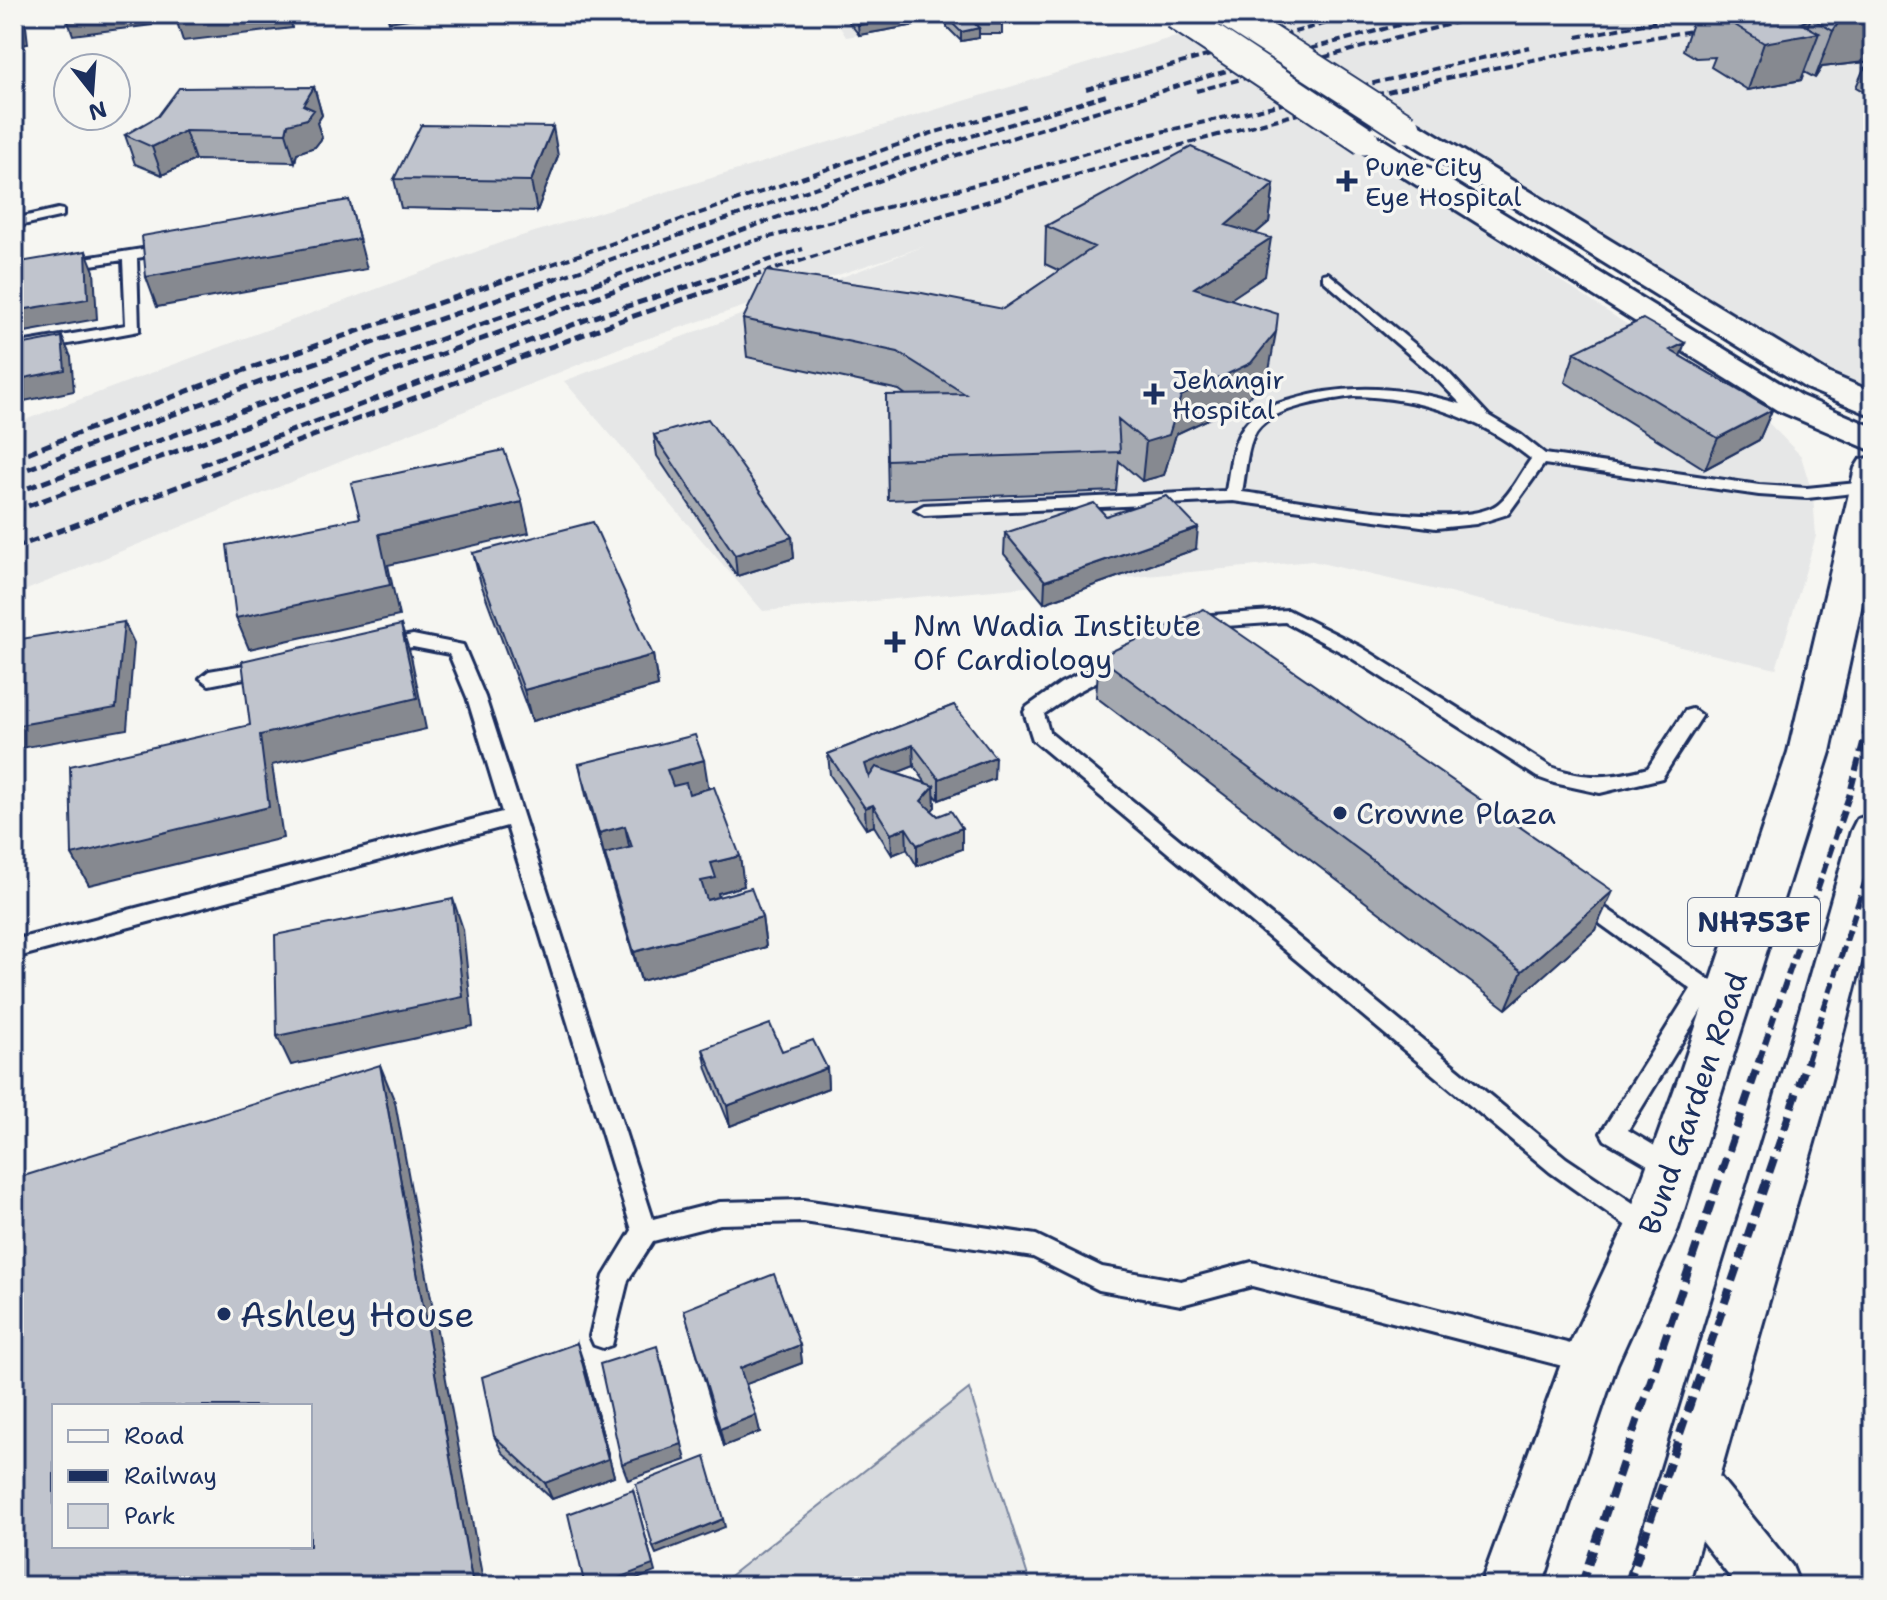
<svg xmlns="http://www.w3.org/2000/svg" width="1887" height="1600" font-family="'Shantell Sans',sans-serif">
  <rect width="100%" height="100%" fill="#f6f6f2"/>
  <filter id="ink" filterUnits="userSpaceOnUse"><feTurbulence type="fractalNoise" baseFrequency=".0125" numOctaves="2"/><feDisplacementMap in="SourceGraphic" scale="16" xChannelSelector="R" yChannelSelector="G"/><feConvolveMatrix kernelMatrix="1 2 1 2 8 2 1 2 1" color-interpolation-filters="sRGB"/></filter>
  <g filter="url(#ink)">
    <path fill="#e6e7e7" d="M832 14H971V18L846 37Z
      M1271 14H1873V412L1725 333 1354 110 1315 120 1753 407 1801 456 1813 496 1816 536 1776 669 1312 561 763 611 564 381 925 246 619 348 14 595V424L505 241 1164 40Z"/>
    <path fill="#d6d9dd" stroke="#78849e" stroke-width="2" d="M969 1389 1031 1586H717Z"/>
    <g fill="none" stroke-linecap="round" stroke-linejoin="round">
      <defs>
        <path id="lane" d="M58 209 63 210V216L14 227V219Z
          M168 245 173 246V252L137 258 139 331 14 354V344L126 325 123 260 14 277V269Z
          M1328 273 1445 369 1489 416 1521 435 1545 454 1759 485 1807 488 1867 482 1873 483V491L1807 498 1759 495 1544 464 1508 514 1476 524 1436 528 1233 501 924 515 915 510 924 505 1226 491C1230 470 1231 444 1244 426 1254 411 1275 404 1291 400 1350 382 1403 387 1461 404L1433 375 1323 280V274ZM1354 396C1421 398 1478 416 1531 459 1521 472 1508 500 1493 507 1448 530 1297 499 1242 492 1246 473 1246 448 1256 431 1272 407 1327 400 1354 396Z
          M1288 610 1361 647 1551 767C1586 780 1613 778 1648 768L1685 711 1692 709 1702 716 1662 778 1600 793 1554 783 1537 777 1347 655 1285 622 1196 628 1187 622 1196 616Z
          M413 635 463 645 485 697 653 1219 720 1202 804 1200 1036 1235 1102 1267 1181 1281 1252 1262 1590 1349 1599 1352 1603 1361 1599 1370 1590 1373 1252 1286 1181 1305 1099 1290 1033 1257 804 1222 720 1224 653 1241 628 1280 612 1345 603 1348 594 1345 590 1336 604 1276 632 1230 507 826 14 958V940L502 812 467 697 449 654 413 647 383 652 374 646 376 642Z
          M1121 654 1130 660 1128 665 1075 693 1044 714 1049 732 1566 1158 1660 1221 1663 1229 1660 1237 1651 1240 1642 1237 1550 1172 1033 740 1024 712 1027 707 1061 683Z
          M268 661 275 662 277 667 275 672 209 685 200 678 209 671Z
          M1581 891 1736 998 1739 1004 1736 1010 1728 1013 1707 1001 1628 1130 1680 1161 1684 1168 1680 1175 1672 1179 1605 1140 1601 1133 1691 989 1574 905 1570 899 1574 893Z"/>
        <path id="street" d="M1687 1452 1706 1460 1792 1566 1800 1586H1737L1668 1498 1660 1479 1668 1460Z"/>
        <path id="secondary" d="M1406 119 1416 122 1830 374 1873 392V416L1806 388 1396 134 1392 128 1396 122Z
          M1364 131 1374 134 1801 396 1873 427V451L1777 410 1354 146 1350 140 1354 134Z"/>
        <path id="highway" d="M1873 457V553L1830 752 1678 1229 1617 1364 1542 1586H1480L1562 1361 1625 1226 1680 1074 1788 752 1855 468 1860 460Z
          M1873 814V917L1823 1111 1688 1586H1626L1771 1111 1851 831 1857 819Z"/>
      </defs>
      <use href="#lane" stroke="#1b2f5e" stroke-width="6"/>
      <use href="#street" stroke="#1b2f5e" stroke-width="6"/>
      <use href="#secondary" stroke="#1b2f5e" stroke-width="6"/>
      <use href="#highway" stroke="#1b2f5e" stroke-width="6"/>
      <use href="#lane" fill="#f6f6f2" fill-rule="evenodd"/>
      <use href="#street" fill="#f6f6f2" fill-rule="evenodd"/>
      <use href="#secondary" fill="#f6f6f2" fill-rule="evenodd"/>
      <use href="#highway" fill="#f6f6f2" fill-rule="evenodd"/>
      <path stroke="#1b2f5e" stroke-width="4" stroke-dasharray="8 4" stroke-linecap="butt" d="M1577 37 1695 14
        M1086 89 1360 14
        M1196 91 1488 14
        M506 280 932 133 1029 106
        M552 280 900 158 1106 95
        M604 280 909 170 1216 74 1440 14
        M643 280 738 245 998 179 1148 135 1530 47
        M708 280 803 249
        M742 280C1055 176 1384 79 1710 28"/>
      <path stroke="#1b2f5e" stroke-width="5" stroke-dasharray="10 5" stroke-linecap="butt" d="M14 458 219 379 511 278
        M201 465 588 319 714 278
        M14 474 238 390 557 278
        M14 493 610 278
        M14 511 648 278
        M14 548 622 320 748 278"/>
      <path stroke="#1b2f5e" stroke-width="6" stroke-dasharray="12 6" stroke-linecap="butt" d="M1759 1061 1850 793 1873 704
        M1807 1061 1873 858"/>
      <path stroke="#1b2f5e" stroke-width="8" stroke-dasharray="15 8" stroke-linecap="butt" d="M1581 1586 1760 1059
        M1628 1586 1808 1059"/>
      <defs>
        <path id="secondary-bridge" d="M1175 14 1364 140
          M1229 14 1406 128"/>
      </defs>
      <use href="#secondary-bridge" stroke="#1b2f5e" stroke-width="33" stroke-linecap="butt"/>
      <use href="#secondary-bridge" stroke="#f6f6f2" stroke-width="29"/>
    </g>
    <path fill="#a5a9b0" stroke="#1b2f5e" stroke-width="2" fill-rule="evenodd" d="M846 14H914L916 25 859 35 846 18Z
      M1695 14H1873V61L1822 67 1815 78 1804 72 1801 80 1748 90 1711 67 1715 57 1696 58 1683 50Z
      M947 18 1002 24V34H979V38L961 41 947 27Z
      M1873 65V97L1856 87 1864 68Z
      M314 87 322 115 317 123 322 138 315 147 297 153 295 162 195 160 162 175 135 164 125 135Z
      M558 156 537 211 401 208 394 179Z
      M1274 184 1269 222 1255 234 1265 276 1230 299 1269 371 1245 402 1176 434 1164 475 1142 481 1119 461 1116 491 888 500 886 395H906L899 390 747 357 743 319 1003 309 1060 271 1045 264 1046 226Z
      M1575 352 1680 356 1772 410 1759 440 1705 469 1565 382Z
      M654 435 792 537 794 558 737 576 657 456Z
      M1106 516 1196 549 1044 603 1004 554 1005 533Z
      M473 553 653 655 658 686 532 721 481 584Z
      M1099 657 1595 930 1506 1009 1096 697Z
      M954 705 994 779 939 800 934 794 935 807 931 810 938 816 962 828V849L917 866 907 849 892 855 874 826 866 829 830 775 828 754ZM914 766 926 783 895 773Z
      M579 764 709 789 744 886 718 893 719 897 762 917 766 947 641 981 586 795Z
      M703 1049 782 1051 827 1068 828 1088 730 1126 707 1069Z
      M684 1310 800 1345 802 1363 746 1384 760 1432 724 1446Z
      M583 1361 614 1476 552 1499 502 1452 494 1436Z"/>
    <path fill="#868990" stroke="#1b2f5e" stroke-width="2" d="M19 14H21L26 26 28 44 14 46V26Z
      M83 14H152V25L73 35 66 16Z
      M245 14H291L292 28 183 41 177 22Z
      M387 14H443L389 22Z
      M499 14H534L500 20Z
      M916 16V25L859 35 858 25Z
      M1873 16V61L1822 67 1815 78 1833 31 1840 20Z
      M1811 18 1804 36 1819 33 1801 80 1748 90 1764 43Z
      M979 28V38L961 41V32Z
      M314 87 322 115 317 123 322 138 315 147 297 153 295 162 286 133 288 124 303 105Z
      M553 127 558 156 537 211 531 181Z
      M185 131 195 160 162 175 152 147Z
      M1274 184 1269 222 1221 263 1226 225Z
      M349 200 367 269 157 307 146 277Z
      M1271 238 1265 276 1189 327 1194 288Z
      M86 251 94 271 97 319 14 334V311Z
      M1276 332 1269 371 1245 402 1176 434 1164 475 1142 481 1146 442 1181 396Z
      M62 337 71 357 74 391 14 403V380Z
      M1685 343 1674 373 1670 350Z
      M1772 410 1759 440 1705 469 1718 438Z
      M522 502 529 533 388 565 399 616 249 649 236 618 379 534Z
      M1198 528 1196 549 1044 603 1045 581Z
      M792 537 794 558 737 576 735 555Z
      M124 622 134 643 127 729 21 748 14 735V726Z
      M401 625 411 656 426 729 272 765 283 838 89 885 72 855 260 735Z
      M653 655 658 686 532 721 524 690Z
      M913 745 914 766 866 785 865 764Z
      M995 757 994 779 939 800V779Z
      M704 760 709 791 672 800 667 770Z
      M934 786 935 807 922 822 921 801Z
      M873 805 874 826 866 829 865 808Z
      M625 826 631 856 605 854 606 863 599 833Z
      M906 828 907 849 892 855 891 834Z
      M962 828V849L917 866V845Z
      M740 856 744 886 718 893 720 908 706 912 701 881 711 863Z
      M1613 891 1595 930 1506 1009 1522 971Z
      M453 899 463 929 473 1026 291 1065 277 1036Z
      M762 917 766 947 641 981 634 952Z
      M380 1065 395 1102 484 1586H473Z
      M827 1068 828 1088 730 1126 727 1106Z
      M577 1343 583 1361 614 1476 552 1499 545 1483Z
      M800 1345 802 1363 744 1385 740 1368Z
      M662 1363 686 1460 628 1480 622 1464Z
      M756 1415 760 1432 724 1446 720 1429Z
      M633 1490 655 1572 620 1586H597Z
      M723 1519 725 1527 656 1554 653 1547Z"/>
    <path fill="#c0c4cd" stroke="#1b2f5e" stroke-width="2" fill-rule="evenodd" d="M14 14H19L20 25 14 26Z
      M177 14H245L177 22Z
      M850 14H914L916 16 858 25Z
      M968 14H992L1002 24H975L979 28 961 32 947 18Z
      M1737 14H1873V16L1840 20 1833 31 1811 18 1801 23 1819 33 1764 43 1727 20 1739 15Z
      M1873 65V73L1864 68Z
      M314 87 303 105 314 110 307 119 288 124 286 133 185 131 152 147 125 135 158 116 179 88Z
      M421 125 553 127 531 181 394 179Z
      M1191 147 1274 184 1226 225 1271 238 1194 288 1278 314 1276 332 1251 363 1181 396 1169 435 1146 442 1118 419 1120 452 887 460 886 395 965 394 898 352 743 319 766 271 922 293 1003 309 1094 247 1046 226Z
      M349 200 359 239 146 277 142 236Z
      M86 251 88 299 14 311V263Z
      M1643 319 1685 343 1670 350 1772 410 1718 438 1575 352Z
      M62 337 65 370 14 380V346Z
      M708 419 792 537 735 555 654 435Z
      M504 450 522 502 379 534 390 585 236 618 227 545 360 518 351 483Z
      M1167 496 1198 528 1045 581 1005 533 1094 503 1106 516Z
      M593 522 653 655 524 690 473 553Z
      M1204 609 1613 891 1522 971 1099 657Z
      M124 622 116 708 14 726V690L21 639Z
      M401 625 417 698 260 735 269 807 72 855 70 766 250 725 242 661Z
      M954 705 995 757 939 779 913 745 865 764 869 777 876 767 934 786 921 801 938 816 951 811 962 828 917 845 906 828 891 834 873 805 865 808 828 754Z
      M695 735 704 760 667 770 673 786 686 783 689 794 714 787 740 856 711 863 716 878 701 881 707 900 751 888 762 917 634 952 605 854 632 847 625 826 599 833 579 764Z
      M453 899 463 997 277 1036 275 935Z
      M770 1024 782 1051 813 1040 827 1068 727 1106 703 1049Z
      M380 1065 473 1586H14V1179ZM54 1406H310V1546H54Z
      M774 1274 800 1345 740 1368 756 1415 720 1429 684 1310Z
      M577 1343 608 1459 545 1483 494 1436 482 1377Z
      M657 1346 682 1444 622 1464 600 1364Z
      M705 1457 723 1519 653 1547 636 1484Z
      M633 1490 653 1565 597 1586H585L568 1514Z"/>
  </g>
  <g fill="#1b2f5e" stroke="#f6f6f2" stroke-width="3">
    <path d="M1343 169h8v8h8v8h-8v8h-8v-8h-8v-8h8z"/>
    <path d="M1150 382h8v8h8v8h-8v8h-8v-8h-8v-8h8z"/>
    <path d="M891 630h8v8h8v8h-8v8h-8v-8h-8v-8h8z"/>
    <circle cx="1340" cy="813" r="8"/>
    <circle cx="224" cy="1314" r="8"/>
  </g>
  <g text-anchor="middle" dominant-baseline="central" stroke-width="7" stroke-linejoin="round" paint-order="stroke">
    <g font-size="26" fill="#1b2f5e" stroke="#f6f6f2" text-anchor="start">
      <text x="1365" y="166">Pune City<tspan x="1365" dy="30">Eye Hospital</tspan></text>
      <text x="1172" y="379">Jehangir<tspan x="1172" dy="30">Hospital</tspan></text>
    </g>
    <rect fill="#f6f6f2" stroke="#5d6b8a" stroke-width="2" x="1688" y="898" width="132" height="48" rx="6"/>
    <g font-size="28" font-weight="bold" fill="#1b2f5e">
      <text x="1754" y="922">NH753F</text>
    </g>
    <g font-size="30" fill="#1b2f5e" stroke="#f6f6f2" text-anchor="start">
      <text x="913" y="625">Nm Wadia Institute<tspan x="913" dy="34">Of Cardiology</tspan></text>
      <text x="1356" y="813">Crowne Plaza</text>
    </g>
    <g font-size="30" fill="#1b2f5e" stroke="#f6f6f2">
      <text transform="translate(1693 1103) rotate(-71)">Bund Garden Road</text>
    </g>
    <g font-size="36" fill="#1b2f5e" stroke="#f6f6f2" text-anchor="start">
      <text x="240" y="1314">Ashley House</text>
    </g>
  </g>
  <rect width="1887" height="1600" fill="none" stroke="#f6f6f2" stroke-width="48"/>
  <rect x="24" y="24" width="1839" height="1552" fill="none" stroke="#1b2f5e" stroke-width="3" filter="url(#ink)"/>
  <rect x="52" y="1404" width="260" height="144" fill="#f6f6f2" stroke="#9ea6b7" stroke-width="2"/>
  <rect x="68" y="1430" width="40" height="12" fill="#f6f6f2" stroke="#9ea6b7" stroke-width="2"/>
  <text x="124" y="1444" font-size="24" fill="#1b2f5e">Road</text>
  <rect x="68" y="1470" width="40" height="12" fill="#1b2f5e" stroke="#9ea6b7" stroke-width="2"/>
  <text x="124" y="1484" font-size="24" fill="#1b2f5e">Railway</text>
  <rect x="68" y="1504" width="40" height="24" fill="#d6d9dd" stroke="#9ea6b7" stroke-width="2"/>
  <text x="124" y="1524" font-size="24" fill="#1b2f5e">Park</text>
  <g transform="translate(92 92) rotate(163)"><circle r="38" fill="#f6f6f2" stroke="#9ea6b7" stroke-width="2"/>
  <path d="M0-6L14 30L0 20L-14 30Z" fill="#1b2f5e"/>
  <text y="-12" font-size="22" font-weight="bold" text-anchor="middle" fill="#1b2f5e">N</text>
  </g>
</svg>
